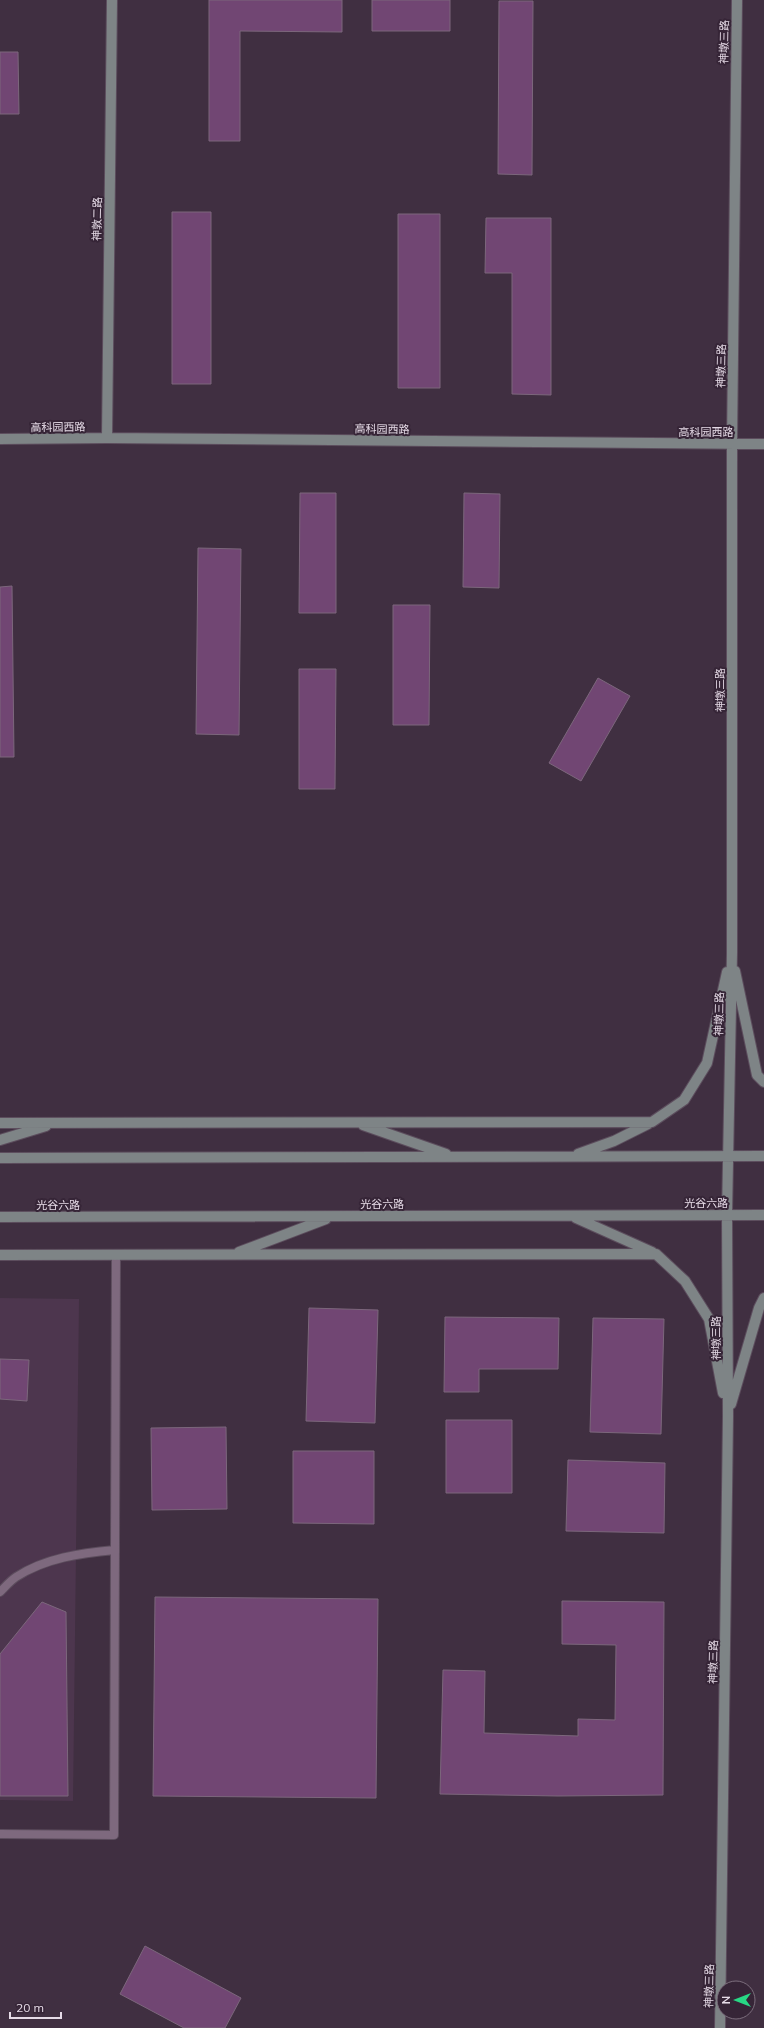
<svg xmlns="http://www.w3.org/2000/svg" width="764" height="2028" font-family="Mulish,'Noto Sans SC',sans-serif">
  <rect width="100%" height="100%" fill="#402f41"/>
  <path fill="#4d364e" d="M0 1298 79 1299 73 1801 0 1800Z"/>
  <path fill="#714673" stroke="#7c677c" d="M209 0H342V32L240 31V141H209Z
    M372 0H450V31H372Z
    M499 1H533L532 175 498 174Z
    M0 52H18L19 114H0Z
    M172 212H211V384H172Z
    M398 214H440V388H398Z
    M486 218H551V395L512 394V273H485Z
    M300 493H336V613H299Z
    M464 493 500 494 499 588 463 587Z
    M198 548 241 549 239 735 196 734Z
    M12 586 14 757H0V587Z
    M393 605H430L429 725H393Z
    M299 669H336L335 789H299Z
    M598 678 630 696 581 781 549 763Z
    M309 1308 378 1310 375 1423 306 1421Z
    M445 1317 559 1318 558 1369H479V1392H444Z
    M593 1318 664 1319 661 1434 590 1432Z
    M0 1359 29 1360 27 1401 0 1399Z
    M446 1420H512V1493H446Z
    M226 1427 227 1509 152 1510 151 1428Z
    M293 1451H374V1524L293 1523Z
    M568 1460 665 1463 664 1533 566 1531Z
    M155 1597 378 1599 376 1798 153 1796Z
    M562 1601 664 1602 663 1795 558 1796 440 1794 443 1670 485 1671 484 1733 578 1736V1719L615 1720 616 1645 562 1644Z
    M42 1602 66 1612 68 1796H0V1654Z
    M145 1946 241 1998 225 2028H184L120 1994Z"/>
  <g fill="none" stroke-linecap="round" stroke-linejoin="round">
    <defs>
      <path id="lane" d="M0 1592C5 1587 10 1581 16 1577 45 1558 81 1553 115 1550
        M0 1834 114 1835 116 1255"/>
      <path id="secondary" d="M107 438 112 0
        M0 439 107 438 764 444
        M735 971 757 1075 764 1082
        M0 1123 652 1122 684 1100 707 1063 727 972
        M363 1125 446 1154
        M0 1140 46 1126
        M578 1154 614 1141 648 1124
        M0 1158 764 1156
        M0 1217 764 1215
        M576 1218 652 1252
        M239 1252 326 1219
        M0 1255 656 1254 685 1281 709 1319 723 1393
        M731 1404 759 1308 764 1298
        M720 2028 728 1416 727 1215 732 953V444L737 0"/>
    </defs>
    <use href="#lane" stroke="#5c4d5d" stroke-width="10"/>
    <use href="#secondary" stroke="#5c4d5d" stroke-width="12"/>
    <use href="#lane" stroke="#7e697e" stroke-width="8"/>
    <use href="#secondary" stroke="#7e8486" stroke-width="10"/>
  </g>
  <g text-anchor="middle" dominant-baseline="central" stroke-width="4" stroke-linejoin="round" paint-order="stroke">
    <g font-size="11" fill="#e6dbe7" stroke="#362537">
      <text transform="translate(724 42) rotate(-89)">神墩三路</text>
      <text transform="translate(97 219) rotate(-89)">神敦二路</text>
      <text transform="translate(721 366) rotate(-89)">神墩三路</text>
      <text transform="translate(58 427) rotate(-1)">高科园西路</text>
      <text transform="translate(382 429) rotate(1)">高科园西路</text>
      <text x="706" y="432">高科园西路</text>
      <text transform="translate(720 690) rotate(-90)">神墩三路</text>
      <text transform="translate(719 1014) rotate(-89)">神墩三路</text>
      <text x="706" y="1203">光谷六路</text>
      <text x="382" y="1204">光谷六路</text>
      <text x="58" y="1205">光谷六路</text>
      <text transform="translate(716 1338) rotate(-90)">神墩三路</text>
      <text transform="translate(713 1662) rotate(-89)">神墩三路</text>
      <text transform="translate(709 1986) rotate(-89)">神墩三路</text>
    </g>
  </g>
  <g transform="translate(736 2000) rotate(270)"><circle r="19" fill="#362537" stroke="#7c6e7d"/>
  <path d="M0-3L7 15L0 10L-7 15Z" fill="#28d885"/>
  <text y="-6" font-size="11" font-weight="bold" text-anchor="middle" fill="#e6dbe7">N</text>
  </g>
  <path d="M10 2012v6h51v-6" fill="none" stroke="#e6dbe7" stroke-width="2"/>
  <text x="16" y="2012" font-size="12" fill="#e6dbe7" stroke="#362537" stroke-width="3" paint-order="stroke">20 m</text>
</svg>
